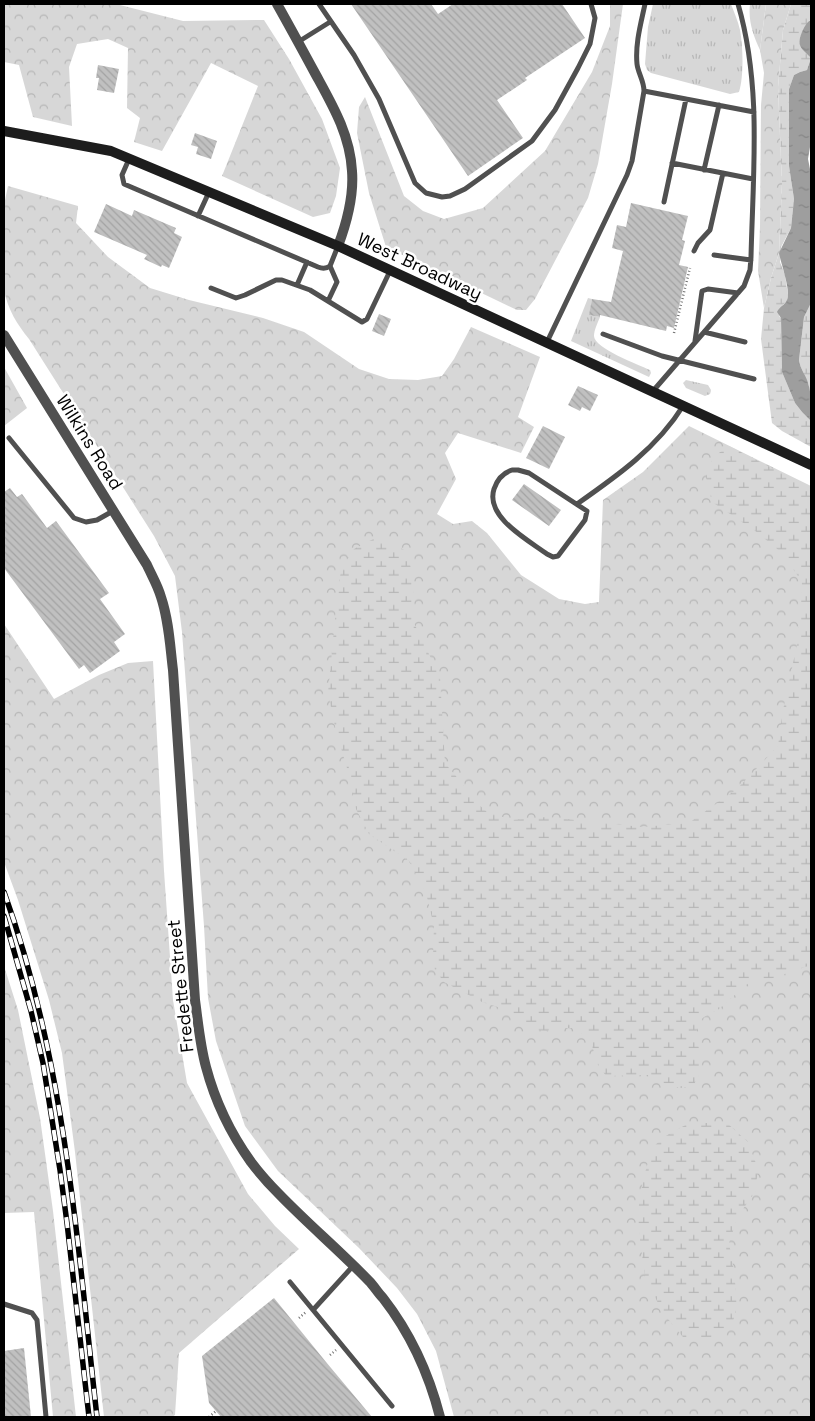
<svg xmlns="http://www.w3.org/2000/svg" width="815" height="1421" font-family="'Space Grotesk',sans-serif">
  <defs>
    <pattern id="grass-tufts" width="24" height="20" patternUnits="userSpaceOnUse" patternTransform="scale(1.25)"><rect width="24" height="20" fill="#d7d7d7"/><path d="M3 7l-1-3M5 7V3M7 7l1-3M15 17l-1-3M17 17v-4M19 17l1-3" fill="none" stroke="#b7b7b7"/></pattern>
    <pattern id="forest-crowns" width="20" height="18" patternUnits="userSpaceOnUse" patternTransform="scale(1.25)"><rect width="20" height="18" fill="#d7d7d7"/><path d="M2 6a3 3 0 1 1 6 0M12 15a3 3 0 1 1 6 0" fill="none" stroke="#b7b7b7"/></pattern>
    <pattern id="wetland-marsh" width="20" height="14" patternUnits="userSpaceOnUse" patternTransform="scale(1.25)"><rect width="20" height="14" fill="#d7d7d7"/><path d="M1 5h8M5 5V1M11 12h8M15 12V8" fill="none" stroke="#b7b7b7"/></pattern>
    <pattern id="water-ripples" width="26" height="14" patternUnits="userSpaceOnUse" patternTransform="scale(1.25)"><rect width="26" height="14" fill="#9e9e9e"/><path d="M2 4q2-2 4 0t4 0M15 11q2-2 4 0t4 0" fill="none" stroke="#868686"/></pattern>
    <pattern id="building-back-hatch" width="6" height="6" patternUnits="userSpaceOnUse" patternTransform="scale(1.25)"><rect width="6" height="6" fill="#c0c0c0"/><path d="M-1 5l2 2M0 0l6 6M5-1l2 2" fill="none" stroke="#a3a3a3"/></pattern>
  </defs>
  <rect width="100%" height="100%" fill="#fff"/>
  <path fill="url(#grass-tufts)" d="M653 4H731C734 12 738 21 740 30 743 47 744 76 739 92L730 94 651 73 647 70 645 64 648 27Z
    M750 4H766L760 50C753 35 748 21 750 4Z
    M588 298 592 299 590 315 600 317C598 322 594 330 594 336 594 348 639 365 650 370L651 373 649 377 571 341Z
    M686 380 708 385 711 390 710 394 705 396 686 388 683 383Z"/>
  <path fill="url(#forest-crowns)" d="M4 4H116L183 21 264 20 289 59 322 119 340 168 336 196 330 213 313 217 222 176 258 86 211 63 162 151 134 142 140 118 127 108 128 48 108 39 77 44 69 67 72 126 33 117 19 65 4 62Z
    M610 4H623L612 84 598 164 588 198 535 299 526 310H517L386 247 369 193 357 133 359 107 365 97 404 196 423 211 444 219 483 208 545 151 592 72 610 26Z
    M766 4H791L783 30 778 87 782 184 779 253 771 278 764 308 758 271 760 227 761 105 764 73 760 50Z
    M8 186 78 206 76 223 108 257 150 288 189 300 263 318 304 332 359 369 389 379 418 380 442 376 454 359 471 327 540 357 518 417 534 427 521 453 458 433 445 453 456 479 437 514 453 524 472 521 487 533 521 575 559 599 585 604 599 602 603 500 643 472 689 426 811 486V1417H454L436 1351 417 1314 397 1288 359 1248 278 1171 245 1126 216 1041 208 998 204 926 182 632 175 576 154 536 29 339C17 324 8 310 4 290V205Z
    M4 367 27 408 4 426Z
    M4 624 54 699 99 675 128 663 153 661 164 871 173 1000 187 1083 248 1194 275 1226 299 1249 179 1353 175 1415 172 1417H104L75 1152 62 1053 49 1000 18 900 4 862Z
    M4 966 18 1010 40 1118 53 1211 76 1417H53L34 1212 4 1213Z"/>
  <path fill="url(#wetland-marsh)" d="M791 4H811V21H809C798 41 794 41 811 58L807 70 800 72 794 75 789 89V166L794 199 791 228 781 247 780 262 785 275 788 295 787 301 783 305 779 316 781 318 782 372 795 403 802 412 811 421V447L782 431 772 423 761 339 764 308 771 278 779 253 782 184 778 87 783 30Z
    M811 303V397L808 383 800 365 799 360 804 317Z
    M729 446 811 488V965L767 980 754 978 719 1009 704 1017 698 1022 696 1035 701 1057 698 1077 693 1086 680 1088 660 1082 648 1075 606 1076 598 1065 590 1039 574 1028H558L547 1031 528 1030 514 1021 507 1010 482 1002 444 982 435 970 433 957 434 926 426 893 409 861 369 834 356 809 347 768 336 731 328 693 336 609 341 570 354 549 379 536 406 551 414 579 412 619 440 677 445 763 484 810 511 820 547 817 642 827 689 823 737 789 778 746 783 710 798 640 802 582 782 553 754 530 712 502 706 477 713 457Z
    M689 1123H727L748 1142 758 1169 755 1192 738 1216 729 1243 734 1271 737 1303 732 1327 707 1339 683 1337 663 1313 645 1277 637 1217 643 1180 652 1148 664 1137Z"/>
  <path fill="url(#water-ripples)" d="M809 21H811V141L808 159 811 174V303L804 317 799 360C800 369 806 375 808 383 812 395 811 408 811 421L802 412 795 403 782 372 781 318 777 312C779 307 785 305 787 300 791 290 781 264 779 253L791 228 794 199 789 166V89L794 75 800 72 807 70 811 58C801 48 796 46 802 32 804 28 805 25 809 21Z"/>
  <path fill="url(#building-back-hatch)" d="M351 4H431L438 14 453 4H562L585 38 525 78 527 80 497 100 523 138 468 176Z
    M98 65 119 69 114 93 97 90 99 78H96Z
    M195 133 217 141 211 159 196 154 198 147 191 145Z
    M631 203 688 216 682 240 685 241 679 265 688 267 674 328 667 326 666 331 600 315V317L589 315 592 299 611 302 623 251 612 248 617 225 626 227Z
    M106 204 132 216 134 210 176 228 174 233 182 237 169 268 162 265 161 267 144 259 147 255 94 232Z
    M379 314 391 319 384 336 372 331Z
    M578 386 598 395 590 411 582 407 580 411 568 405Z
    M543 426 565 437 549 469 526 458Z
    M524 484 561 510 549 526 512 500Z
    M10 488 17 497 22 494 47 528 56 521 109 593 100 599 125 634 114 642 120 651 90 673 84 665 79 669 4 568V492Z
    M274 1298 326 1362 372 1417H221L209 1403 202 1356Z
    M24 1348 31 1417H4V1351Z"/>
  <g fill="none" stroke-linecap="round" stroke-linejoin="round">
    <path stroke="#727272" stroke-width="2.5" stroke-dasharray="1 2.5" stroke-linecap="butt" d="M674 333 690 268
      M299 1318 306 1312
      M330 1355 336 1350
      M209 1417 216 1411"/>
    <path stroke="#505050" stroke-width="5" d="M319 4 354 55 379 99 415 183 426 193 442 197 450 196 465 189 532 141 555 110 578 68 590 44 595 18 591 4
      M298 42 330 22
      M644 91 754 112
      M129 159 122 175 124 184 318 267C323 269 326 269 330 266L338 246
      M672 163 753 179
      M704 170 719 105
      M664 202 686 99
      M198 216 209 192
      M694 251 698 243 710 230 723 173
      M714 255 751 260
      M297 285 307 262
      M211 288 236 298 245 295 276 280H282L310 290 362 322 367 319 390 271
      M328 301 337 282 330 266
      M704 332 745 342
      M603 334 662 356 754 379
      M695 341 702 291 708 289 738 293
      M547 342 627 175 632 161 644 91C644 81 638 73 637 64 635 44 641 23 645 4
      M653 391 744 286 750 270 751 257C753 172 762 86 738 4
      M9 438 74 518 86 522 97 520 113 511
      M512 470H518L529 473 587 511 585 520 558 556 553 557 547 554C528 540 485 517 494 489 497 480 503 473 512 470Z
      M577 504C617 476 657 448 683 406
      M290 1282 392 1406
      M4 1304 32 1313 37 1320 46 1417
      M313 1310 353 1266"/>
    <path stroke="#505050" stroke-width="10" d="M277 4C290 27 303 51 316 75 333 106 350 135 352 171 354 197 347 222 338 246
      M4 335 147 565C152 576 158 586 161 597 169 621 170 646 173 670L195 1000C198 1022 200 1045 206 1067 215 1101 231 1134 251 1162 260 1174 269 1184 279 1194 308 1224 340 1251 369 1281 374 1286 378 1293 383 1298 411 1334 429 1374 440 1417"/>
    <path stroke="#1d1d1d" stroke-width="10" d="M4 131 111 151 338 246 811 465"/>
    <defs>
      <path id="rail" d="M4 892C65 1060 77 1241 97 1417
        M4 916 31 1011 43 1063 60 1170 67 1223 89 1417"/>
    </defs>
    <use href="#rail" stroke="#000" stroke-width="5.5"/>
    <use href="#rail" stroke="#fff" stroke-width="4" stroke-dasharray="11" stroke-linecap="butt"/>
  </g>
  <g text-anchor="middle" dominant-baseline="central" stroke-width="5" stroke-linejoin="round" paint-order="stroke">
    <g font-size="18" fill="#000" stroke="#fff">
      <text transform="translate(420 266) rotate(25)">West Broadway</text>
      <text transform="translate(90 442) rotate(58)">Wilkins Road</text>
      <text transform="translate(180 986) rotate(-96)">Fredette Street</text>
    </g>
  </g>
  <rect width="815" height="1421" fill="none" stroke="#000000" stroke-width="10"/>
</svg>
